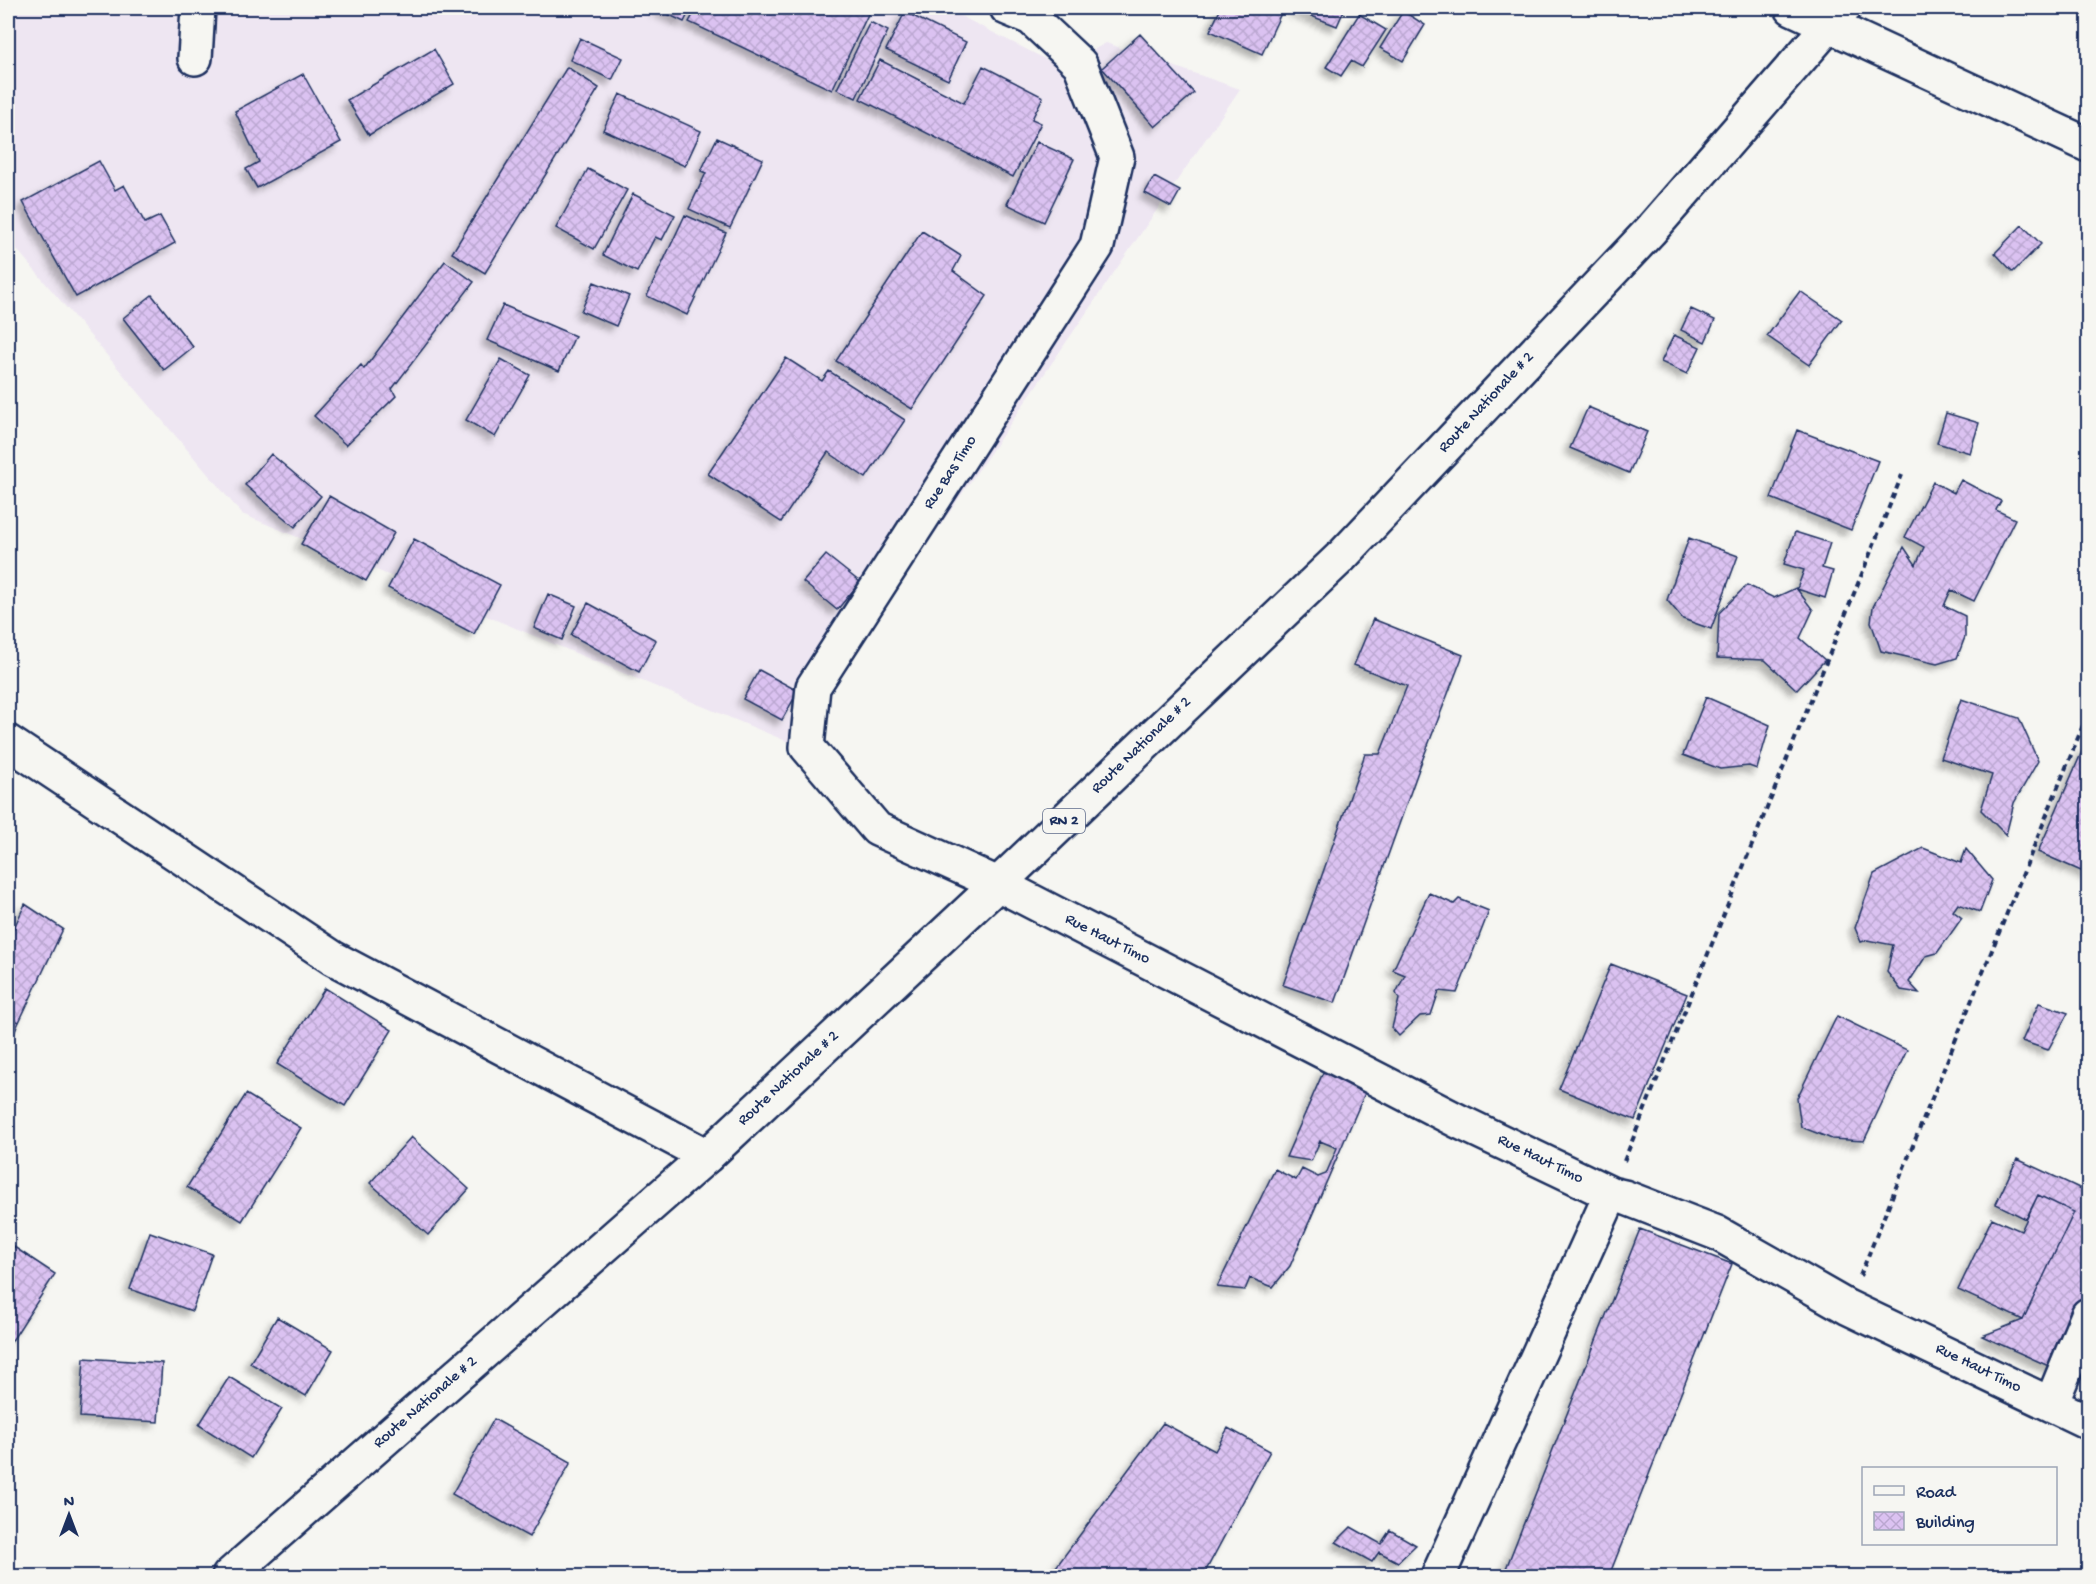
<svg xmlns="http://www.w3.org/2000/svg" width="2096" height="1584" font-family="'Gochi Hand',sans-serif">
  <defs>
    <pattern id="building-cross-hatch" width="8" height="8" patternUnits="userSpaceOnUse" patternTransform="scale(1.5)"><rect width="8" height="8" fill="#dbc2f1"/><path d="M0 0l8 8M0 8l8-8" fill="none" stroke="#bba7d1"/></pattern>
    <filter id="shadow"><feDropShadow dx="-5.5" dy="5.5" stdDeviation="3" flood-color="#0004"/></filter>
  </defs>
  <rect width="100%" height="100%" fill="#f6f6f2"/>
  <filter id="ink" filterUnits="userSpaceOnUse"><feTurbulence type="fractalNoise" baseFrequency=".0167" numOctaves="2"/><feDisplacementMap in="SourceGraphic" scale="12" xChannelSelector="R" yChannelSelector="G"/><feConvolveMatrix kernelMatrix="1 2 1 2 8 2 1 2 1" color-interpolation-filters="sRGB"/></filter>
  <g filter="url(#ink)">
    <path fill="#eee6f2" d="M8 8H945L1061 67 1106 43 1240 89 791 743 242 514 8 239Z"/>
    <path fill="url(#building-cross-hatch)" stroke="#1b2f5e" stroke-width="1.5" filter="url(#shadow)" d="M655 8H691L684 22Z
      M697 8H871L832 90 689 22Z
      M1221 8 1283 9 1262 54 1210 31Z
      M1291 8H1345L1337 26Z
      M1403 11 1425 25 1403 61 1380 48Z
      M905 12 966 42 948 80 886 50Z
      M1359 14 1386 30 1362 67 1351 61 1341 76 1326 67Z
      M870 22 888 31 856 98 837 89Z
      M1140 34 1194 93 1155 127 1102 68Z
      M580 38 623 58 612 80 570 60Z
      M434 49 454 84 369 135 347 100Z
      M880 60 964 103 983 66 1043 97 1032 119 1041 123 1013 177 860 99Z
      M567 67 599 88 485 273 452 253Z
      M303 74 341 142 257 188 246 169 259 162 235 111Z
      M620 94 701 131 685 166 603 130Z
      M717 138 763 159 730 228 689 209 706 173 701 171Z
      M1037 142 1074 159 1044 222 1007 204Z
      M99 161 115 190 124 185 145 223 160 216 175 243 76 297 23 202Z
      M588 169 627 190 594 249 556 228Z
      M1154 177 1180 191 1171 207 1145 193Z
      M633 194 675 215 662 240 655 237 637 272 603 255Z
      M685 215 726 233 687 315 647 296Z
      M2022 225 2041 244 2013 272 1995 253Z
      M922 231 961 256 953 271 987 296 912 409 836 361Z
      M445 261 474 282 392 389 396 396 346 445 314 416 361 365 364 369Z
      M594 282 629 296 616 326 581 311Z
      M1800 291 1842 320 1809 365 1767 336Z
      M152 295 193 347 164 370 123 318Z
      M503 305 575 336 559 371 487 340Z
      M1691 309 1715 320 1705 342 1681 330Z
      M1674 335 1700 347 1687 374 1661 362Z
      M786 358 822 381 829 371 905 420 866 478 828 452 781 522 708 474Z
      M501 359 530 375 495 437 466 420Z
      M1588 407 1647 432 1629 473 1570 448Z
      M1946 413 1979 423 1970 453 1937 443Z
      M1797 430 1878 461 1851 530 1771 498Z
      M271 454 321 496 295 527 245 485Z
      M1961 480 2001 501 1996 510 2015 519 1974 601 1951 590 1944 606 1965 616V637L1957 658 1937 664 1881 651 1871 622 1873 607 1904 547 1916 565 1924 547 1905 537 1933 482 1954 493Z
      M329 496 394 533 366 581 301 544Z
      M1795 532 1830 543 1822 568 1833 571 1825 598 1797 589 1804 570 1784 564Z
      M1689 538 1738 556 1711 629 1683 619 1667 600Z
      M414 539 500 585 474 634 388 588Z
      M826 555 860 582 837 610 803 582Z
      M1747 585 1774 598 1796 588 1813 610 1800 638 1825 660 1797 690 1765 660 1717 658 1719 613Z
      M548 594 576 606 562 640 534 628Z
      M588 603 656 640 639 672 571 635Z
      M1373 619 1463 655 1420 766 1335 1003 1283 985 1365 754H1380L1407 686 1354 665Z
      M759 670 798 691 782 720 743 699Z
      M1706 697 1770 725 1757 769 1749 766 1720 769 1683 755Z
      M1961 699 2019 718 2038 761 2014 803 2006 835 1981 810 1992 775 1941 758Z
      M2084 747 2088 750V874L2038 852Z
      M1923 848 1961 863 1966 849 1992 880 1980 912 1958 904 1953 911 1962 918 1937 953 1926 956 1909 982 1919 993 1901 990 1887 972 1893 945 1867 940 1861 942 1855 928 1874 874Z
      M1429 893 1454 904 1459 899 1489 911 1457 993 1439 991 1431 1015 1420 1016 1399 1036 1392 1028 1399 999 1396 993 1405 975 1393 970Z
      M25 904 63 929 19 1022 8 1017V941Z
      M1611 964 1687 994 1635 1120 1559 1089Z
      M325 988 392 1030 345 1106 277 1064Z
      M2039 1003 2068 1013 2048 1050 2022 1041Z
      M1837 1016 1907 1050 1864 1141 1832 1139 1801 1127 1797 1098Z
      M8 1017 19 1022 8 1047Z
      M1325 1068 1368 1086 1290 1266 1273 1287 1250 1278 1245 1290 1217 1287 1275 1169 1296 1180 1302 1169 1318 1177 1326 1174 1337 1148 1320 1141 1311 1161 1286 1157Z
      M246 1094 301 1128 242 1221 187 1187Z
      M411 1137 469 1189 428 1235 370 1183Z
      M2017 1159 2088 1192V1292L2053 1368 1982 1336 2023 1320 2074 1212 2038 1195 2026 1219 1996 1204Z
      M2038 1195 2074 1212 2023 1320 1958 1290 1992 1218 2021 1231Z
      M1640 1229 1732 1264 1609 1576H1503Z
      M150 1232 212 1254 192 1311 130 1289Z
      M8 1243 55 1274 8 1347Z
      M277 1317 333 1350 306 1396 250 1363Z
      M84 1358 162 1363 158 1422 80 1417Z
      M229 1377 282 1409 251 1458 199 1425Z
      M494 1419 571 1462 529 1537 452 1494Z
      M1163 1423 1215 1451 1228 1428 1270 1451 1203 1576H1069L1053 1571Z
      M1351 1527 1381 1544 1390 1530 1416 1545 1398 1562 1379 1552 1372 1562 1336 1542Z
      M1393 1569 1411 1576H1383Z"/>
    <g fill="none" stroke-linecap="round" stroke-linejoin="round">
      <defs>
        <path id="minor" d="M1007 8 1031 18 1080 64 1117 157 1097 246 813 687 807 747 877 829 998 884 1458 1121 1611 1194 1624 1197 1717 1233 1847 1307 2088 1422
          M1792 8 2088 145
          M195 58 198 8
          M8 742 333 958 707 1156
          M2051 1404 2088 1315
          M1438 1576 1611 1194"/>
        <path id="primary" d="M229 1576 707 1156 998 884 1342 556 1650 231 1844 8"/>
      </defs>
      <use href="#minor" stroke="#1b2f5e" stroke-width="38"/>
      <use href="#primary" stroke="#1b2f5e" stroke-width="38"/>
      <path stroke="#1b2f5e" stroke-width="4" stroke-dasharray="6 4.5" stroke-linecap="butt" d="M1624 1161 1902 475
        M1860 1276 2088 713"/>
      <use href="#minor" stroke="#f6f6f2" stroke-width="33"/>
      <use href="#primary" stroke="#f6f6f2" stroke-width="33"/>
    </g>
  </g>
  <g text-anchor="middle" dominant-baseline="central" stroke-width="5" stroke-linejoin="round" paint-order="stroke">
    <rect fill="#f6f6f2" stroke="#5d6b8a" stroke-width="1.5" x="1043" y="809" width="42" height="24" rx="4.5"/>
    <g font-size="15" font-weight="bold" fill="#1b2f5e">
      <text x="1064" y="821">RN 2</text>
    </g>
    <g font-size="16" fill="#1b2f5e" stroke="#f6f6f2">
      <text transform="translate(1487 403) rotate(-47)">Route Nationale # 2</text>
      <text transform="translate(951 473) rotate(-57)">Rue Bas Timo</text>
      <text transform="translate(1142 746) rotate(-44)">Route Nationale # 2</text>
      <text transform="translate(1107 940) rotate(27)">Rue Haut Timo</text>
      <text transform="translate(789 1079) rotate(-43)">Route Nationale # 2</text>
      <text transform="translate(1540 1160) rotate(26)">Rue Haut Timo</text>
      <text transform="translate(1978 1369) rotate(26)">Rue Haut Timo</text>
      <text transform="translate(426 1403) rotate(-41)">Route Nationale # 2</text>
    </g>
  </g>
  <rect width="2096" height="1584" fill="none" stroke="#f6f6f2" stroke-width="30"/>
  <rect x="15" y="15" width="2066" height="1554" fill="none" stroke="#1b2f5e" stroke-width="2" filter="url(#ink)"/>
  <rect x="1862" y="1467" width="195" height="78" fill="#f6f6f2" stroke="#9ea6b7" stroke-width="1.5"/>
  <rect x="1874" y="1486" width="30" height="9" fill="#f6f6f2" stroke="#9ea6b7" stroke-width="1.5"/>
  <text x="1916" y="1497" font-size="18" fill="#1b2f5e">Road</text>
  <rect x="1874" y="1512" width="30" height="18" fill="url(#building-cross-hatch)" stroke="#9ea6b7" stroke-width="1.5"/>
  <text x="1916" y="1527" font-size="18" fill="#1b2f5e">Building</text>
  <g transform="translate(69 1515)" stroke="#f6f6f2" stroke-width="4.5" paint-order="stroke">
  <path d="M0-4.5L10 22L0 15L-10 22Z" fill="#1b2f5e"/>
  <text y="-9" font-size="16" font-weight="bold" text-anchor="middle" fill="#1b2f5e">N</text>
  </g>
</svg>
